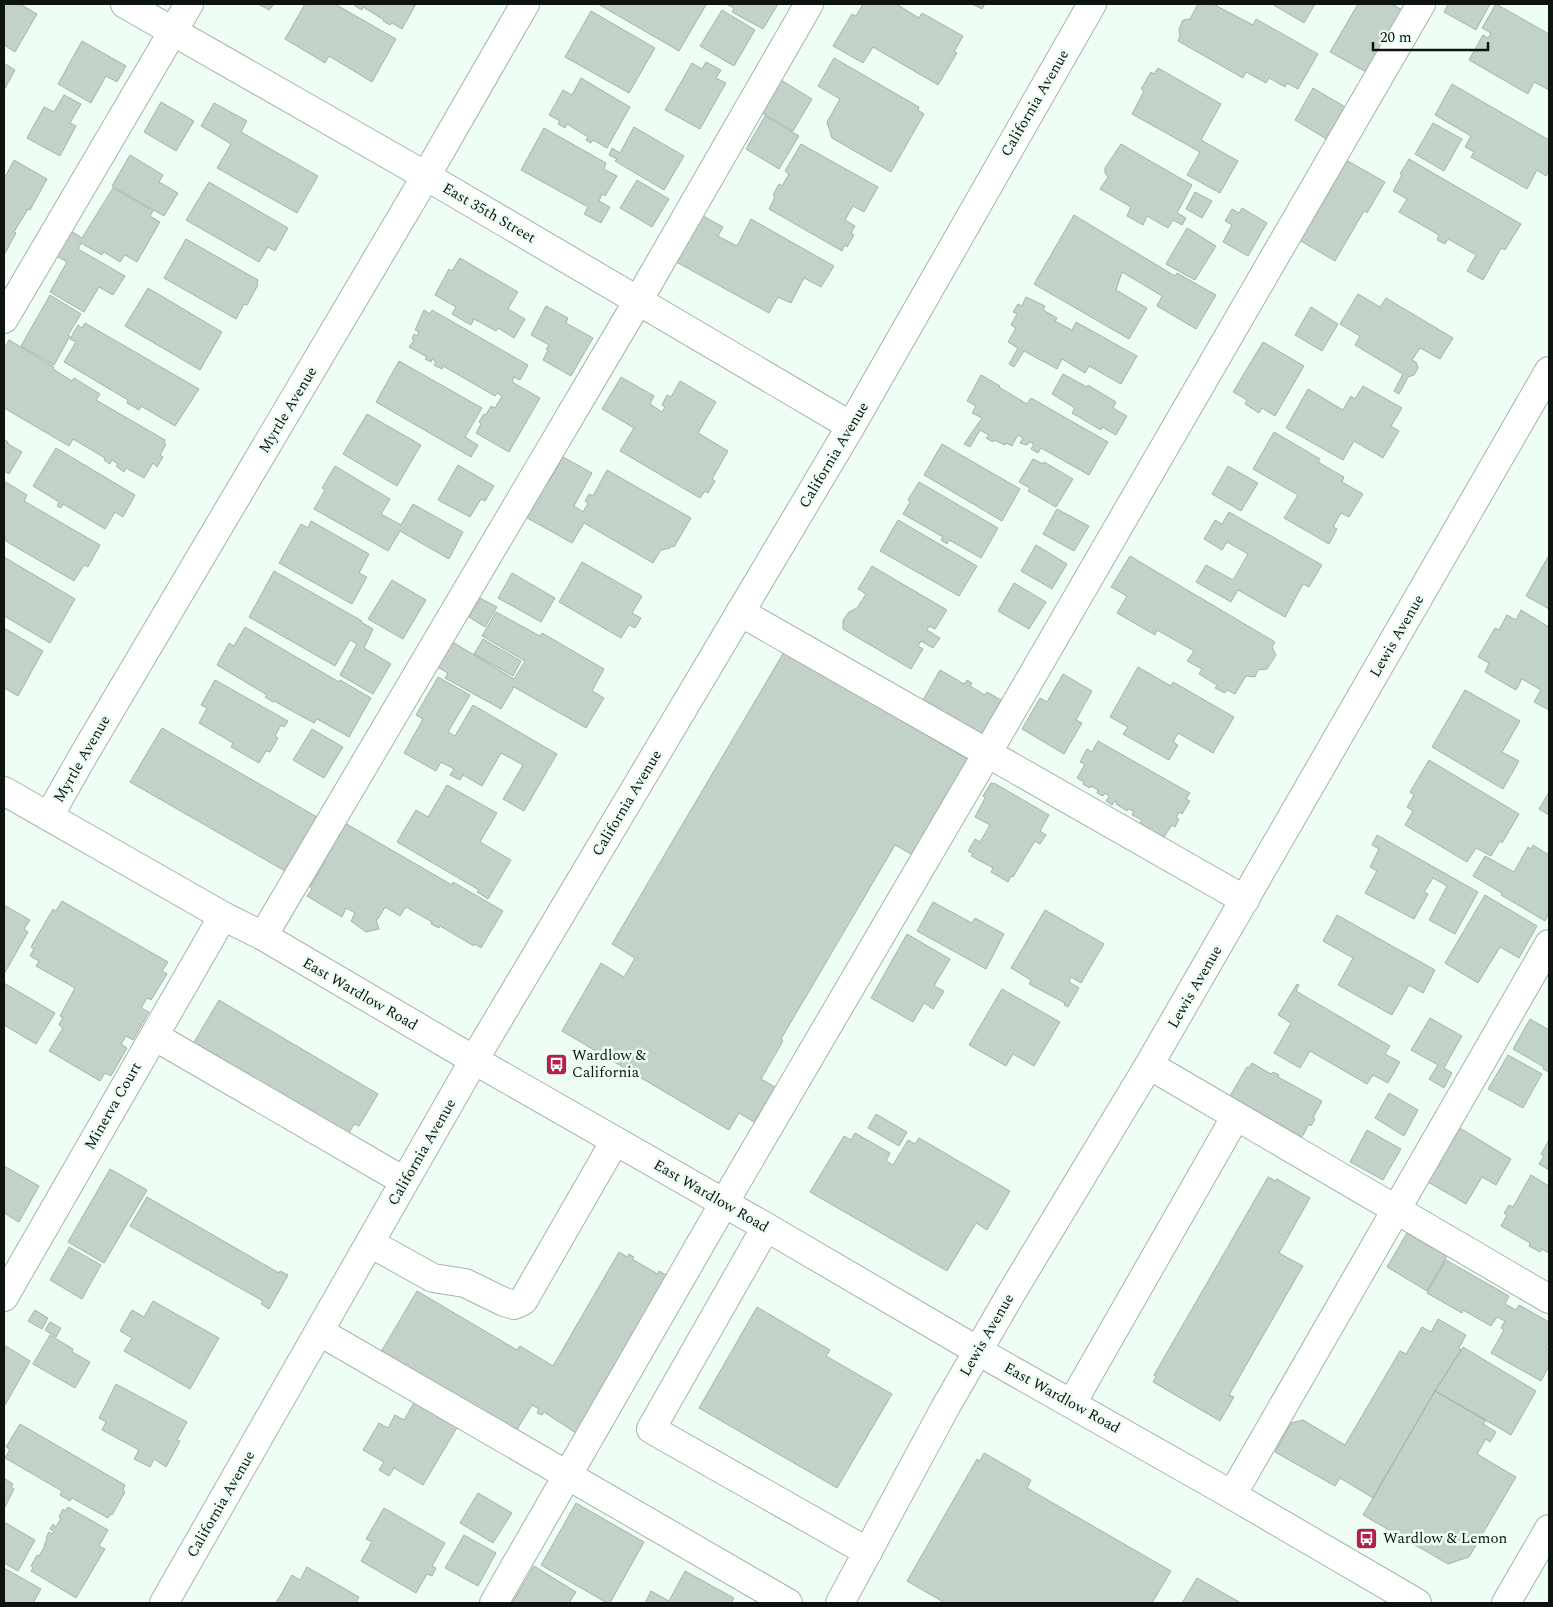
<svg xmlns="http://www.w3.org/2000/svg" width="1553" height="1607" font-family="Spectral,serif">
  <rect width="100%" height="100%" fill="#eefef4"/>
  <path fill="#c3d2c8" stroke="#a5b4aa" d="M4 4H20L37 14 15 52 4 45Z
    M258 4H274L269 10Z
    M305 4H335L396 39 372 82 329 56 325 63 285 39Z
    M355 4H416L402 29 392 23 390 25 383 21 384 20 363 7 362 10 355 6Z
    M598 4H705L706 5 679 51Z
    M726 4H778L763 29 732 12 734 8Z
    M863 4H899L898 5 919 18 922 13 963 36 954 52 957 53 938 85 873 47 863 63 833 46 852 14 856 16Z
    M972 4H985L982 9Z
    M1198 4H1213L1253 25 1256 19 1318 54 1298 89 1287 83 1285 87 1269 78 1266 83 1246 72 1243 78 1178 41 1180 37 1179 29 1183 20 1190 19Z
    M1272 4H1315L1304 23Z
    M1358 4H1392L1402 10 1366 72 1330 52Z
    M1448 4H1490L1476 30 1444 12Z
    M1496 4 1549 34V90L1534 82 1528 94 1469 60 1483 35 1488 38 1491 33 1482 28Z
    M722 10 755 30 734 66 700 46Z
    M591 11 655 48 629 93 565 57Z
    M82 41 126 66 117 82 106 76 91 103 58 84Z
    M834 58 919 107 918 110 924 114 891 172 832 138 827 122 840 99 818 86Z
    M706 62 721 70 716 78 726 83 700 129 665 110 692 63 702 69Z
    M4 63 15 70 4 90Z
    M1158 68 1221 104 1201 140 1238 161 1220 193 1187 175 1200 152 1132 114 1144 91 1141 89 1151 72 1154 74Z
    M776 77 812 99 793 131 757 110Z
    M581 78 630 107 607 148 593 140 591 143 586 140 588 137 567 124 565 128 558 124 560 121 549 115 563 90 572 95Z
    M1452 84 1549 140V171L1546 176 1537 170 1527 189 1471 157 1474 152 1465 147 1471 136 1435 115Z
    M1313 88 1347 108 1328 140 1295 120Z
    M64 95 81 104 70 123 76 126 60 156 27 138 44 107 54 112Z
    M161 102 194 121 176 151 144 132Z
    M214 103 247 121 241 132 318 176 297 213 217 168 231 144 201 126Z
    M765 116 799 136 779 169 746 149Z
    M1433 123 1462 139 1444 171 1415 154Z
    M634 127 684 156 664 190 615 161 617 159 609 155 612 148 620 153Z
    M544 128 606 163 604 169 617 176 605 196 602 194 599 201 610 207 601 223 584 214 588 207 521 170Z
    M801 144 878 187 864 212 853 206 845 220 855 226 851 233 854 235 847 247 845 245 842 251 769 209 775 197 773 195 779 184 782 186 789 174 785 171Z
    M1121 144 1192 185 1177 213 1186 218 1182 225 1173 220 1168 228 1147 216 1143 225 1127 216 1131 207 1100 189 1108 177 1105 173V168Z
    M130 155 163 175 159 182 178 193 164 216 112 186Z
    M1409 159 1521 224 1505 250 1501 248 1483 280 1467 271 1476 255 1448 239 1445 244 1437 240 1439 235 1399 212 1407 199 1393 191 1402 175 1400 174Z
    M14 160 47 179 30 210 28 209 14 232 16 233 4 255V179Z
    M1346 160 1385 182 1367 213 1364 211 1335 261 1299 240Z
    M637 180 669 199 652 227 620 208Z
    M209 182 288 228 275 251 268 247 259 262 186 220Z
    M113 188 153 211 150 216 160 222 137 262 125 255 120 262 104 252 102 255 81 243 78 249 125 276 113 295 99 287 84 312 50 292 67 262 53 254 68 229 82 238Z
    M1195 192 1212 201 1202 218 1186 209Z
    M1242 208 1267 223 1248 256 1223 242 1232 225 1225 221 1232 209 1239 213Z
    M696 212 723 227 718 236 737 246 751 219 834 266 821 287 804 278 791 303 778 297 769 313 669 258Z
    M1074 215 1175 276 1177 273 1216 295 1196 329 1157 306 1162 296 1122 272 1116 290 1147 308 1129 339 1034 284Z
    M1187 228 1216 246 1195 280 1166 264Z
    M186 239 258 280 257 284 258 285 247 305 244 304 236 319 164 278Z
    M460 258 518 292 508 309 525 319 514 338 498 328 496 331 474 319 471 325 452 314 456 307 435 295 449 269 452 271Z
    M148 288 222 332 200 370 125 326Z
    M1358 294 1380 307 1386 298 1453 338 1440 359 1420 348 1412 360 1416 362 1418 368 1414 375 1408 377 1399 394 1394 391 1403 374 1355 345 1360 336 1340 324Z
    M50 295 81 314 68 335 70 336 54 365 21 346Z
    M1026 297 1045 306 1043 310 1057 318 1055 321 1072 330 1076 322 1137 356 1121 384 1089 366 1085 373 1062 359 1057 369 1024 351 1014 367 1009 364 1018 348 1008 342 1016 328 1011 325 1017 314 1013 312 1018 304 1022 306Z
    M546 306 568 318 566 323 593 338 571 376 543 360 548 350 546 349 549 345 531 335Z
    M1311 307 1338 324 1322 351 1295 335Z
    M424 310 430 314 432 310 528 365 520 380 514 377 512 382 540 398 509 452 476 433 481 424 479 422 484 414 486 415 491 406 495 408 502 396 497 393 495 396 443 366 442 369 434 365 436 362 432 359 431 362 425 359 427 357 409 347 414 340 412 339 414 334 417 336 419 332 415 330Z
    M85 323 199 389 175 426 141 406 139 410 127 403 128 400 64 362 76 342 70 339 78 325 82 328Z
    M9 340 54 367 53 369 72 381 74 378 100 394 96 400 165 440 164 443 166 444 160 455 163 457 157 467 153 463 144 478 126 468 124 472 116 466 118 464 112 460 110 464 104 460 105 458 73 439 69 446 4 408V349Z
    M1263 342 1304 366 1275 416 1262 408 1259 413 1245 404 1247 400 1233 392Z
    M399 361 482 408 465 437 478 445 471 457 376 402Z
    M1063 374 1087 387 1088 385 1116 402 1113 408 1127 416 1116 435 1102 427 1101 430 1072 413 1075 408 1052 394Z
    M981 375 1000 386 999 387 1027 404 1031 398 1108 442 1089 475 1041 448 1038 453 1031 449 1034 444 1029 442 1027 445 1020 443 1023 438 1018 435 1012 446 1006 443 1005 445 994 440 993 442 986 438 989 435 980 430 970 447 964 444 982 418 972 413 976 406 967 401Z
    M621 377 654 396 650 404 662 412 665 407 662 405 667 395 671 397 680 381 716 402 698 433 728 451 712 479 715 481 708 493 705 491 700 498 620 451 634 428 602 409Z
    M1363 386 1402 408 1391 426 1399 431 1383 458 1354 441 1343 460 1286 428 1308 389 1343 410 1351 396 1355 399Z
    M367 414 421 445 397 486 343 454Z
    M1274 432 1320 459 1318 462 1344 477 1342 482 1363 494 1349 517 1341 513 1333 527 1337 529 1329 544 1284 518 1298 495 1253 469Z
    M4 439 8 442V444L22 452 9 474 4 471Z
    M942 444 1020 489 1002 521 924 475Z
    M56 448 135 495 123 517 115 512 105 529 63 504 61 508 57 506 59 502 33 486Z
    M563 457 592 473 574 506 583 512 588 503 585 501 589 494 593 496 607 470 691 518 674 547 672 546 670 548 661 550 653 563 584 523 572 543 522 515 544 478 549 481Z
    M1033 459 1043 464 1044 462 1073 479 1056 507 1028 491 1030 488 1019 482Z
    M458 465 494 486 485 501 481 499 470 517 438 500Z
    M335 466 390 499 381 514 401 525 413 504 463 532 449 559 400 531 388 551 314 509 325 490 322 488Z
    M1228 466 1258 483 1241 511 1212 494Z
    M4 481 27 495 24 501 100 545 88 567 84 565 74 581 4 540Z
    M919 482 998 528 981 558 949 540 947 544 941 540 943 537 903 514 910 502 908 500Z
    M1057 509 1089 526 1074 551 1043 534Z
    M1229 512 1322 565 1309 587 1303 584 1285 617 1238 590 1231 602 1196 582 1206 565 1233 580 1248 554 1227 542 1222 550 1204 539 1215 520 1222 524Z
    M898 520 977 566 959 596 880 551Z
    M311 521 369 554 359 573 367 577 352 604 279 563 301 524 308 528Z
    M1036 545 1067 564 1052 589 1021 571Z
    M1549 555V609L1526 596Z
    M1130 556 1275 642 1272 647 1276 655 1267 669 1258 670 1255 677 1246 676 1235 694 1227 690 1225 693 1215 688 1217 685 1199 674 1202 669 1187 661 1194 651 1157 630 1155 635 1117 613 1127 596 1111 587Z
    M4 557 75 599 50 643 4 616Z
    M582 562 642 596 632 613 641 618 635 628 629 625 621 638 559 602Z
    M872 566 947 610 935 629 929 626 927 630 940 638 933 648 921 641 918 646 923 649 911 669 843 629V620L849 612 857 608 866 594 858 589Z
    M274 571 362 621 361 622 373 629 364 648 391 664 373 694 340 675 357 644 350 640 335 666 249 617Z
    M512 573 555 598 541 622 498 598Z
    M392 580 426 600 403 639 368 619Z
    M1014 583 1046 602 1029 629 998 611Z
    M480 598 497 607 485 627 469 617Z
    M1521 610 1549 627V710L1534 702 1541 690 1522 679 1516 690 1485 672 1489 663 1478 657 1495 628 1499 630 1507 615 1516 620Z
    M496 612 540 636 542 633 604 669 592 691 604 698 586 728 514 687 501 709 445 678 448 673 437 667 451 641 514 679 525 661 482 636Z
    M245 627 339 682 340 680 371 698 349 737 317 719 314 723 274 701 273 702 265 697 267 695 217 665 229 643 234 646Z
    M4 628 43 651 18 696 4 688Z
    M483 639 521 661 513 676 474 654Z
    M784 652 969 760 913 855 895 845 781 1039 783 1041 761 1079 775 1087 754 1122 739 1113 729 1130 562 1031 601 963 624 977 635 958 612 944Z
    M1138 667 1171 686 1173 682 1234 717 1213 753 1178 733 1173 742 1178 745 1169 760 1123 734 1128 727 1110 717Z
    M940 670 964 684 967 680 972 683 970 686 985 695 987 692 1001 700 995 711 997 712 984 735 923 700Z
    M1063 674 1092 691 1076 720 1082 723 1064 754 1022 729 1040 698 1047 702Z
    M438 677 470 695 448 732 455 736 473 705 557 754 524 811 503 799 523 765 501 753 482 786 463 775 460 780 450 775 454 769 441 762 436 771 404 753 423 719 416 715Z
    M215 680 288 721 284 727 281 725 275 736 278 738 270 752 266 751 259 763 231 747 233 743 199 723 207 708 201 705Z
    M1465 690 1520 721 1502 752 1519 761 1503 789 1432 747Z
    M162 728 317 817 285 871 130 782Z
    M312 729 343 747 324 778 293 760Z
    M1098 741 1190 793 1186 799 1190 801 1182 814 1179 812 1176 818 1179 819 1175 827 1172 825 1164 837 1139 824 1142 820 1132 815 1134 811 1128 809 1127 811 1116 804 1117 802 1115 801 1112 805 1106 801 1109 796 1105 793 1103 796 1097 793 1098 790 1091 786 1090 788 1083 784 1084 782 1077 778 1085 764 1080 762 1087 749 1092 752Z
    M1429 760 1519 814 1502 843 1500 841 1491 856 1476 848 1467 862 1405 825 1413 811 1407 807 1414 795 1410 792Z
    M991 783 993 784 994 783 1049 815 1040 831 1046 835 1040 844 1035 841 1013 877 1011 876 1008 882 991 872 993 868 971 856 973 854 968 851 975 839 980 842 990 825 975 817 985 798 983 796Z
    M447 785 497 813 480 842 511 860 488 899 477 892 479 890 397 842 416 810 428 817Z
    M1549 792V815L1539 809Z
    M345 823 452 885 453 882 503 911 481 948 475 944 474 946 440 926 439 928 431 924 432 922 406 907 400 916 385 907 378 919H376L379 929 366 932 351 921 355 913 346 908 342 917 307 896 312 889 310 887 325 862 323 861Z
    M1377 835 1478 892 1455 934 1429 920 1447 886 1433 878 1424 892 1428 894 1414 919 1365 893 1377 871 1370 867 1379 849 1372 845Z
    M1533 845 1549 855V913L1545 921 1501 895 1502 893 1473 876 1485 856 1514 872 1528 847 1531 849Z
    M1485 895 1537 926 1519 958 1500 947 1478 983 1445 963Z
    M62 901 168 962 162 971 167 974 151 1000 147 998 141 1008 149 1012 133 1040 126 1036 121 1044 127 1048 111 1076 105 1073 100 1081 49 1051 63 1028 59 1025 63 1017 60 1016 75 988 36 966 39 961 30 956 34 949 31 947 53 909 56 911Z
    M933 902 972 923 975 918 1004 934 986 969 917 931Z
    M4 905 30 920 24 929 28 932 4 974Z
    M1045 910 1104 944 1081 983 1071 977 1069 982 1079 988 1068 1007 1064 1005 1065 1003 1029 984 1031 980 1011 968Z
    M1337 915 1435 970 1423 993 1409 985 1392 1015 1338 985 1353 958 1323 941Z
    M907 934 950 959 934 986 944 991 933 1009 924 1003 913 1022 871 998Z
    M4 983 55 1013 36 1044 4 1025Z
    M1297 984 1299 985 1296 991 1390 1046 1385 1054 1400 1062 1388 1083 1373 1075 1367 1084 1310 1051 1300 1068 1274 1053 1291 1023 1278 1015Z
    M1002 989 1060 1022 1034 1066 1013 1054 1006 1066 969 1045Z
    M219 1000 378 1094 359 1126 354 1124 347 1137 190 1049Z
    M1430 1018 1462 1036 1444 1068 1452 1073 1444 1088 1429 1079 1438 1065 1411 1050Z
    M1530 1019 1549 1030V1072L1543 1069 1544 1067 1513 1049Z
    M1508 1055 1542 1074 1523 1108 1488 1089Z
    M1252 1063 1271 1074 1273 1072 1279 1075 1278 1077 1322 1101 1313 1118 1315 1119 1311 1126 1309 1124 1302 1137 1230 1096 1247 1067 1249 1068Z
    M1389 1093 1418 1110 1404 1136 1375 1118Z
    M876 1114 907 1132 899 1146 868 1128Z
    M1460 1128 1511 1159 1496 1185 1482 1177 1466 1204 1428 1182Z
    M1367 1130 1401 1149 1383 1180 1350 1162Z
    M855 1133 890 1153 886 1161 893 1165 908 1140 915 1144 919 1138 1010 1191 987 1230 976 1223 947 1271 810 1192 844 1136 851 1140Z
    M1549 1140V1170L1539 1164 1544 1156 1541 1154Z
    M4 1166 39 1186 19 1222 4 1213Z
    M110 1169 147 1190 104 1263 68 1242Z
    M1531 1175 1549 1186V1253L1542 1249 1540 1252 1529 1246 1530 1243 1501 1226 1507 1215 1504 1213 1509 1205 1513 1207Z
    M1268 1177 1276 1181 1277 1179 1310 1198 1279 1253 1303 1266 1229 1395 1234 1397 1220 1421 1153 1382 1156 1377 1154 1375Z
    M147 1197 279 1273 280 1271 288 1275 269 1309 261 1304 263 1301 130 1226Z
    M1407 1233 1447 1256 1427 1291 1387 1267Z
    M69 1247 101 1265 82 1299 50 1280Z
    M619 1252 627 1257 629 1254 634 1257 632 1259 658 1274 659 1271 668 1276 576 1433 544 1412 542 1415 537 1413 539 1409 532 1405 516 1431 381 1352 417 1291 517 1350 520 1346 553 1366Z
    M1446 1260 1509 1296 1505 1304 1516 1310 1519 1305 1549 1322V1341L1546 1347 1549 1349V1366L1541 1381 1491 1353 1504 1330 1501 1328 1505 1321 1497 1317 1491 1326 1463 1310 1462 1313 1427 1293Z
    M153 1301 219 1338 190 1389 124 1351 132 1338 120 1331 132 1310 144 1317Z
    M757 1307 830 1350 826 1356 892 1394 837 1488 699 1408Z
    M35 1310 48 1318 42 1329 28 1321Z
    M1438 1319 1466 1335 1459 1348 1461 1350 1435 1391 1373 1498 1340 1478 1335 1486 1275 1452 1291 1423 1303 1420 1345 1445 1400 1351 1406 1354 1422 1327 1431 1332Z
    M50 1322 61 1328 56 1337 45 1330Z
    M50 1335 73 1349 72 1352 90 1362 75 1388 33 1364Z
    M4 1345 30 1361 5 1405 4 1404Z
    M1463 1347 1536 1391 1511 1435 1435 1391Z
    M116 1384 187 1422 177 1440 180 1441 166 1467 154 1459 150 1467 134 1459 139 1450 102 1430 106 1422 99 1418Z
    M1435 1391 1486 1420 1483 1424 1496 1432 1490 1442 1486 1439 1477 1454 1516 1477 1469 1557 1448 1564 1363 1515Z
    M415 1401 458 1426 423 1485 394 1468 389 1476 379 1470 384 1462 363 1450 379 1423 388 1428 395 1415 404 1420Z
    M20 1424 125 1485 123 1490 125 1492 112 1515 110 1514 108 1518 72 1498 70 1501 60 1495 62 1491 5 1458 10 1449 6 1447Z
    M984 1453 1031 1480 1027 1488 1171 1571 1152 1603H945L907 1581 977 1459 980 1461Z
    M4 1478 13 1484 11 1487 14 1489 5 1507 4 1506Z
    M478 1493 512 1513 493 1543 460 1523Z
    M576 1503 644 1542 610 1603H607L541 1565Z
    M68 1507 108 1530 99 1546 105 1549 76 1598 31 1571 33 1568 31 1566 37 1555 39 1556 45 1546 44 1545 47 1539 46 1538 49 1532 52 1534 54 1532 50 1529 53 1524 56 1527 61 1518 59 1517 63 1509 65 1511Z
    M384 1508 445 1543 432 1566 436 1568 432 1576 427 1574 416 1593 361 1561 372 1542 366 1539Z
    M4 1522 35 1540 18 1571 4 1563Z
    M464 1535 496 1553 478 1586 445 1568Z
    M534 1566 576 1592 569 1603H512Z
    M307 1567 359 1597 356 1603H276L292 1575 300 1580Z
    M4 1568 41 1589 33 1603H4Z
    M685 1571 734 1598 731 1603H645L651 1591 669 1601Z
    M1197 1578 1241 1603H1182Z"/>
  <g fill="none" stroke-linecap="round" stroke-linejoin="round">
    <defs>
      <path id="minor" d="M125 4 426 176 851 426
        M4 319 189 4
        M740 612 1245 900
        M49 816 83 756 426 176 525 4
        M263 936 638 301 809 4
        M154 1036 404 1181
        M1149 1065 1549 1299
        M766 1227 651 1429 868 1552
        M370 1243 433 1278 465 1283 504 1302 514 1305 523 1301 615 1141
        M4 1297 223 916
        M320 1332 788 1603
        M1072 1403 1236 1116
        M1232 1495 1549 944
        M164 1603 474 1060 851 426 1092 4
        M494 1603 724 1203 988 752 1421 4
        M840 1603 945 1408 1012 1292 1149 1065 1549 371
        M1506 1603 1549 1529"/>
      <path id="major" d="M4 791 223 916 263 936 474 1060 766 1227 978 1351 1232 1495 1417 1603"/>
    </defs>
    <use href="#minor" stroke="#a5b4aa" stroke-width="30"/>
    <use href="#major" stroke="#a5b4aa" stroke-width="30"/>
    <use href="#minor" stroke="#fff" stroke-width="28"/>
    <use href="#major" stroke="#fff" stroke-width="28"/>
  </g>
  <defs>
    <symbol id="bus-square" viewBox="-11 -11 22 22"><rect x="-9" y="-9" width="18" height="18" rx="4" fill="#b32147" stroke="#eefef4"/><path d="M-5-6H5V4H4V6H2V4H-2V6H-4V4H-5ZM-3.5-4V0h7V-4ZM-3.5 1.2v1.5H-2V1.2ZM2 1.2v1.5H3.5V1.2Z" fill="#fff"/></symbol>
  </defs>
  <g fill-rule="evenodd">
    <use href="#bus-square" x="544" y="1052" width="25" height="25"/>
    <use href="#bus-square" x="1354" y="1526" width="25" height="25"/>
  </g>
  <g text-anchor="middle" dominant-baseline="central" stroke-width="5" stroke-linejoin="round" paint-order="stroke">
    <g font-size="15" fill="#0d130f" stroke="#eefef4">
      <text transform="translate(1035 103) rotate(-60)">California Avenue</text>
      <text transform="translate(489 213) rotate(30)">East 35th Street</text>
      <text transform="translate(288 410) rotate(-59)">Myrtle Avenue</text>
      <text transform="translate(834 455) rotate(-59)">California Avenue</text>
      <text transform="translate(1397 636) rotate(-60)">Lewis Avenue</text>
      <text transform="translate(82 759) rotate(-60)">Myrtle Avenue</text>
      <text transform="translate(627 803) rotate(-59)">California Avenue</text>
      <text transform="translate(1195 987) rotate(-60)">Lewis Avenue</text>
      <text transform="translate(360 994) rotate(30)">East Wardlow Road</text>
      <text transform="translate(113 1106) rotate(-60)">Minerva Court</text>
      <text transform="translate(422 1152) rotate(-60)">California Avenue</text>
      <text transform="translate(711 1196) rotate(30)">East Wardlow Road</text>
      <text transform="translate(987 1335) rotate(-60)">Lewis Avenue</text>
      <text transform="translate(1062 1398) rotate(29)">East Wardlow Road</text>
      <text transform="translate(221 1504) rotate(-60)">California Avenue</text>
    </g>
    <g font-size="15" fill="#0d130f" stroke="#eefef4" text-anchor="start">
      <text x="572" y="1055">Wardlow &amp;<tspan x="572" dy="17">California</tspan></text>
      <text x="1383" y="1538">Wardlow &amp; Lemon</text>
    </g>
  </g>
  <rect width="1553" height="1607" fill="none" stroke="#0d130f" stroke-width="10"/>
  <path d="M1373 42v8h115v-8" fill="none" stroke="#0d130f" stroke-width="2.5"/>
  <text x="1380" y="42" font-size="15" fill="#0d130f" stroke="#eefef4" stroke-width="4" paint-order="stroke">20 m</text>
</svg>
